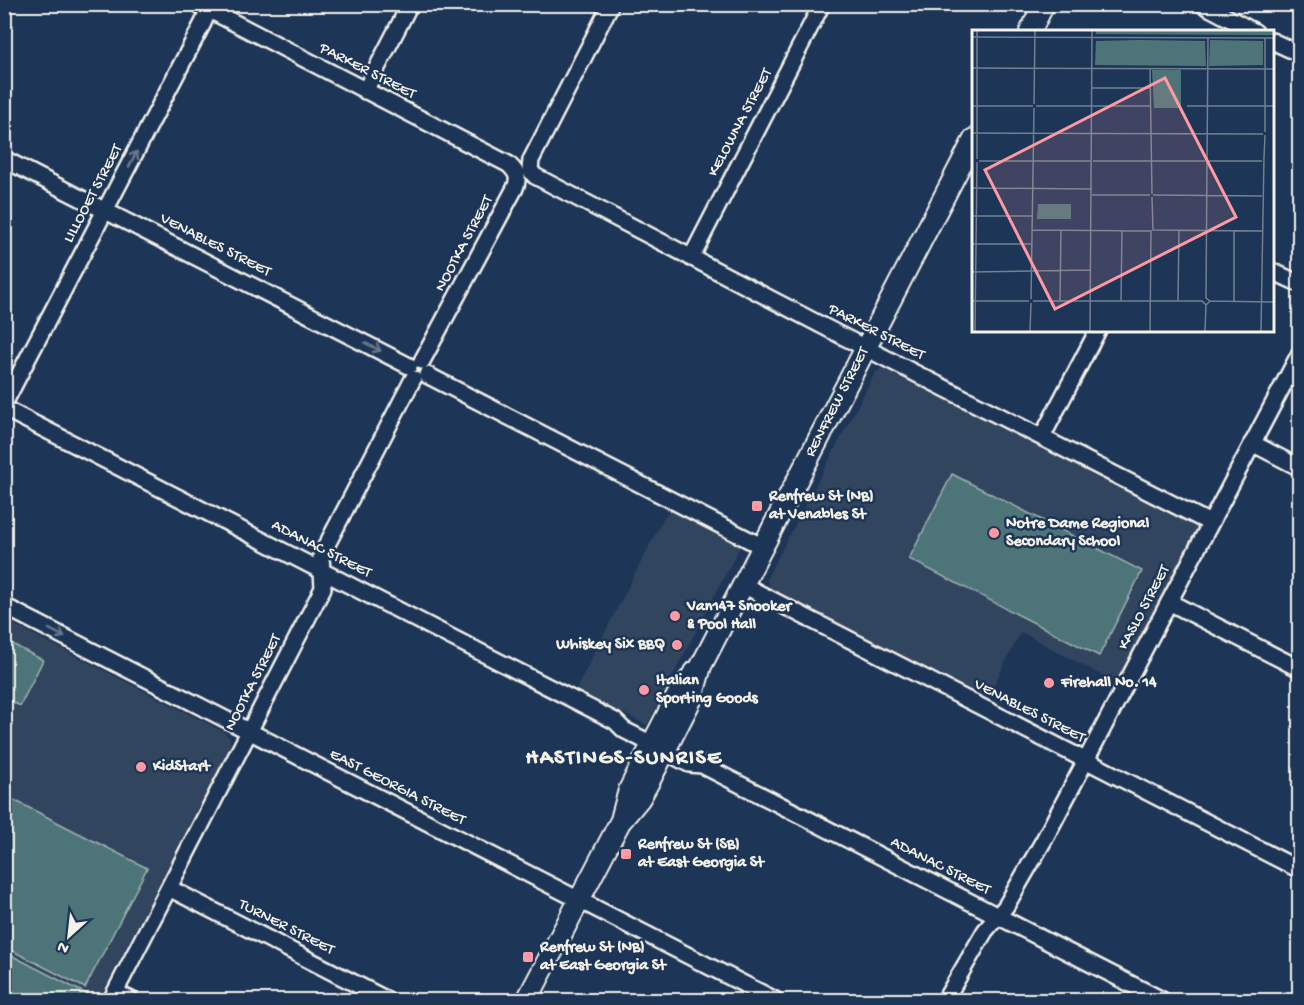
<svg xmlns="http://www.w3.org/2000/svg" width="1304" height="1005" font-family="'Gochi Hand',sans-serif">
  <rect width="100%" height="100%" fill="#1d3557"/>
  <filter id="ink" filterUnits="userSpaceOnUse"><feTurbulence type="fractalNoise" baseFrequency=".0167" numOctaves="2"/><feDisplacementMap in="SourceGraphic" scale="12" xChannelSelector="R" yChannelSelector="G"/><feConvolveMatrix kernelMatrix="1 2 1 2 8 2 1 2 1" color-interpolation-filters="sRGB"/></filter>
  <g filter="url(#ink)">
    <path fill="#33445e" d="M883 367H888L1195 525 1197 530 1195 536 1119 681 1107 678 1021 632 987 698 773 590 768 585 767 581 768 576 875 373Z
      M672 510 741 545 647 725 579 691 577 687 664 517Z
      M9 622 224 732 230 738V746L99 1000 5 952 4 629Z"/>
    <path fill="#4d7579" stroke="#a0b3b0" stroke-width="1.5" d="M952 474 1142 571 1099 656 909 559Z
      M4 640 43 660 20 706 5 698Z
      M4 795 147 868 85 988 5 947Z
      M4 952H5L98 1000H5Z"/>
    <g fill="none" stroke-linecap="round" stroke-linejoin="round">
      <defs>
        <path id="minor" d="M198 4 508 164C516 171 520 177 515 188L422 361
          M611 4 531 160 530 170 535 176 842 336 1210 523
          M1202 4 1255 32
          M1272 41 1300 54
          M365 91 410 4
          M4 159 409 366
          M691 258 822 4
          M1272 271 1300 284
          M427 375 763 547
          M6 400 203 23 211 4
          M11 412 615 721 624 730 652 744
          M1042 437 1098 330
          M1252 443 1300 468
          M743 585 1300 870
          M1169 602 1300 669
          M4 606 775 1000
          M664 751 689 764 702 765 1162 1000
          M169 888 387 1000
          M115 992 131 1000
          M111 1000 323 588 321 556 413 379
          M945 1000 985 931 1006 906 1044 840 1300 353"/>
        <g id="tertiary">
          <path d="M1030 32 1044 4"/>
          <path d="M622 816 629 790 647 754 678 694 695 672"/>
          <path id="s1" d="M527 1000 620 822 640 798 650 780 692 698 701 666 974 139"/>
        </g>
      </defs>
      <use href="#minor" stroke="#f4f1e8" stroke-width="20"/>
      <use href="#tertiary" stroke="#f4f1e8" stroke-width="24"/>
      <use href="#minor" stroke="#1d3557" stroke-width="15"/>
      <use href="#tertiary" stroke="#1d3557" stroke-width="20"/>
    </g>
    <defs><path id="oneway-shaft" d="M-6 0H5M1.5-3L5.5 0L1.5 3" fill="none" stroke-width="1.6" stroke-linecap="round" stroke-linejoin="round" transform="scale(1.5)"/></defs>
    <g stroke="#68778a">
      <use href="#oneway-shaft" transform="translate(133 159) rotate(-63)"/>
      <use href="#oneway-shaft" transform="translate(373 347) rotate(27)"/>
      <use href="#oneway-shaft" transform="translate(57 633) rotate(27)"/>
    </g>
  </g>
  <g fill="#ff9aa2" stroke="#1d3557" stroke-width="2">
    <rect x="751" y="500" width="12" height="12" rx="3"/>
    <circle cx="994" cy="533" r="6"/>
    <circle cx="675" cy="616" r="6"/>
    <circle cx="677" cy="645" r="6"/>
    <circle cx="1049" cy="683" r="6"/>
    <circle cx="644" cy="690" r="6"/>
    <circle cx="141" cy="767" r="6"/>
    <rect x="620" y="848" width="12" height="12" rx="3"/>
    <rect x="522" y="951" width="12" height="12" rx="3"/>
  </g>
  <g text-anchor="middle" dominant-baseline="central" stroke-width="5" stroke-linejoin="round" paint-order="stroke">
    <g font-size="16" fill="#f4f1e8" stroke="#1d3557">
      <text transform="translate(367 72) rotate(27)">PARKER STREET</text>
      <text transform="translate(741 123) rotate(-62)">KELOWNA STREET</text>
      <text transform="translate(94 194) rotate(-62)">LILLOOET STREET</text>
      <text transform="translate(465 244) rotate(-62)">NOOTKA STREET</text>
      <text transform="translate(215 246) rotate(27)">VENABLES STREET</text>
      <text transform="translate(876 333) rotate(27)">PARKER STREET</text>
      <text stroke="none"><textPath href="#s1" startOffset="675">RENFREW STREET</textPath></text>
      <text transform="translate(321 550) rotate(27)">ADANAC STREET</text>
      <text transform="translate(1145 608) rotate(-62)">KASLO STREET</text>
      <text transform="translate(254 683) rotate(-63)">NOOTKA STREET</text>
      <text transform="translate(1029 712) rotate(27)">VENABLES STREET</text>
      <text transform="translate(397 788) rotate(27)">EAST GEORGIA STREET</text>
      <text transform="translate(940 867) rotate(27)">ADANAC STREET</text>
      <text transform="translate(286 928) rotate(27)">TURNER STREET</text>
    </g>
    <g font-size="16" font-weight="bold" fill="#f4f1e8" stroke="#1d3557" text-anchor="start">
      <text x="769" y="497">Renfrew St (NB)<tspan x="769" dy="18">at Venables St</tspan></text>
      <text x="1006" y="524">Notre Dame Regional<tspan x="1006" dy="18">Secondary School</tspan></text>
      <text x="687" y="607">Van147 Snooker<tspan x="687" dy="18">&amp; Pool Hall</tspan></text>
      <text x="665" y="645" text-anchor="end">Whiskey Six BBQ</text>
      <text x="656" y="681">Italian<tspan x="656" dy="18">Sporting Goods</tspan></text>
      <text x="1061" y="683">Firehall No. 14</text>
      <text x="153" y="767">KidStart</text>
      <text x="638" y="845">Renfrew St (SB)<tspan x="638" dy="18">at East Georgia St</tspan></text>
      <text x="540" y="948">Renfrew St (NB)<tspan x="540" dy="18">at East Georgia St</tspan></text>
    </g>
    <g font-size="22" font-weight="bold" letter-spacing="1.5" fill="#f4f1e8" stroke="#1d3557">
      <text x="624" y="759">HASTINGS-SUNRISE</text>
    </g>
  </g>
  <g transform="translate(972 30)">
    <rect width="302" height="302" fill="#1d3557"/>
    <path d="M123 0H301L302 5 124 4ZM167 10 233 11 234 36 123 35 124 11ZM238 10 291 11V35L237 36ZM180 40H209V78H182ZM66 174H99V189H65Z" fill="#4d7579"/>
    <path fill="none" stroke="#738091" stroke-width="1.5" d="M0 7 302 8M0 38 302 39M178 38 180 164M120 58H178M62 74 63 0M0 76H61M64 76H178M215 76H302M293 102V8M0 103 291 104M292 127 293 105M5 129V0M235 129 236 8M7 131H119M121 131H233M236 131H290M235 132 234 268 238 271M0 158 120 159M120 165H178M181 165 290 166M180 167 181 200 290 201M0 186H60M60 200 179 201 178 301M0 214H59M0 242 119 240M59 269 62 78M0 271H57M61 271H230L234 275M88 271 89 200M149 271 150 200M206 271 207 200M262 271V200M3 301 5 132M58 301 59 273M118 301 120 0M233 301 234 275 238 271 302 272M289 301 292 126"/>
    <path fill="#ff9aa2" fill-opacity="0.15" stroke="#ff9aa2" stroke-width="3" d="M193 48 264 187 83 279 13 140Z"/>
    <rect width="302" height="302" fill="none" stroke="#f4f1e8" stroke-width="3"/>
  </g>
  <rect width="1304" height="1005" fill="none" stroke="#1d3557" stroke-width="24"/>
  <rect x="12" y="12" width="1280" height="981" fill="none" stroke="#f4f1e8" stroke-width="2" filter="url(#ink)"/>
  <g transform="translate(69 936) rotate(207)" stroke="#1d3557" stroke-width="4.5" paint-order="stroke">
  <path d="M0-4.5L10 22L0 15L-10 22Z" fill="#f4f1e8"/>
  <text y="-9" font-size="16" font-weight="bold" text-anchor="middle" fill="#f4f1e8">N</text>
  </g>
</svg>
